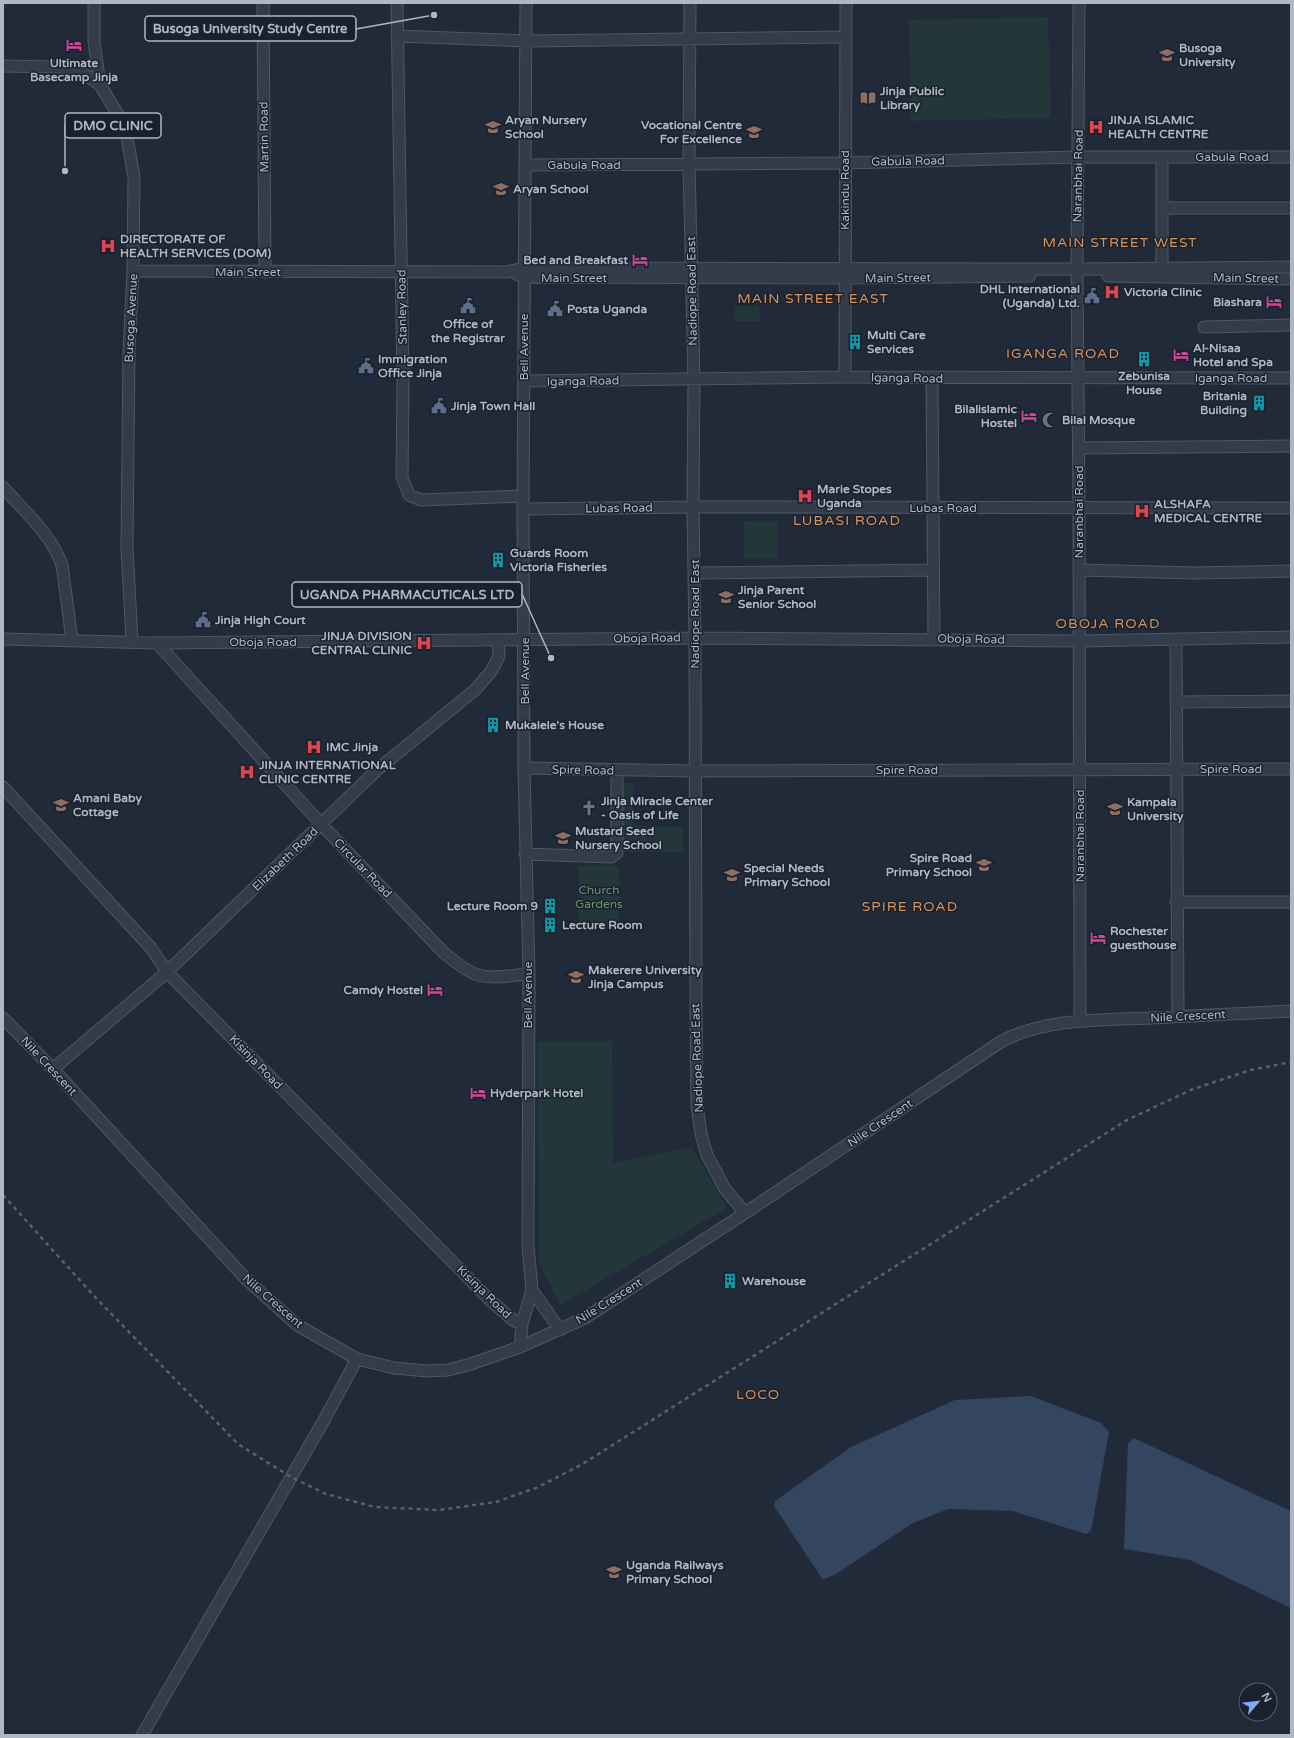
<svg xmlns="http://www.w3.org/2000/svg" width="1294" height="1738" font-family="'Varela Round',sans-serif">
  <rect width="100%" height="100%" fill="#212a39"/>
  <path fill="#23363a" d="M1048 17 1051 118 911 121 909 20Z
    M735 306H759L760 321H735Z
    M744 521 778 522V558H744Z
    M623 783H633L634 822 637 826 683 827V852H623Z
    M579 866H619V928L578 927Z
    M612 1041 613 1163 692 1147 727 1208 560 1305 539 1262 537 1042Z"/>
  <path fill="#344560" d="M1031 1396 1101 1423 1109 1432 1091 1531 1086 1534 1013 1511 948 1509 913 1523 836 1574 823 1580 774 1506 775 1501 851 1447 955 1400Z
    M1134 1438 1291 1511V1608L1190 1560 1124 1549 1128 1443Z"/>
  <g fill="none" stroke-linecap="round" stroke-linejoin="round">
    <defs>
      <path id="minor" d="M94 3V41L100 85 125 126 134 177 133 271 129 351 127 548 132 641
        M263 3 265 272
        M397 3 403 380 402 477 409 495 421 500 524 496
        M526 3 523 509 524 768 529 974 528 1246 532 1290 560 1330
        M690 3 689 165 694 380 693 507 695 638 696 1012 697 1106 701 1134 707 1155 725 1189 745 1213
        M1079 3 1077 269 1079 508 1080 1021
        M397 36 527 41 845 37
        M3 66 60 67 81 72 100 85
        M526 165 845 163 1078 157H1291
        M1162 208H1291
        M1162 268V157
        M133 271 506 272 524 268 1077 269 1291 267
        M518 275 524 277 845 278 1030 276
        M1108 276 1291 279
        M1204 327 1291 325
        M845 377 846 3
        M932 378 934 639
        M524 381 845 377 1291 378
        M1079 448 1291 446
        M3 487C24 511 51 534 62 565L72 640
        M523 509 693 507 1291 508
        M1080 570 1194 573 1291 571
        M695 573 933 570
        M3 639 157 643 695 638 1080 641 1291 637
        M1176 639 1178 1017
        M157 643 321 824 443 952C453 960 463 969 475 974 491 980 512 975 529 974
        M1176 702 1291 701
        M524 768 695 771 1291 769
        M3 787 151 948 167 972 492 1302 513 1320 522 1324
        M525 854 611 857 617 853V770
        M1176 902H1291
        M3 1018 53 1069 246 1279 297 1325 357 1359 394 1368 428 1371 448 1370 471 1364 520 1347 585 1318 745 1213 1002 1041C1047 1018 1101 1020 1151 1018 1198 1016 1244 1013 1291 1011
        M53 1069 167 972 377 770 476 689 492 670 499 656 498 640
        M520 1347 522 1324 532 1290
        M142 1735 323 1422 357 1359"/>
    </defs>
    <use href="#minor" stroke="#4f5764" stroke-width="13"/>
    <use href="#minor" stroke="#343c49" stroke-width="11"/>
    <path stroke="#566070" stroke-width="2.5" stroke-dasharray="4 4" stroke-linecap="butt" d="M3 1195 95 1297 238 1444 291 1477 326 1494 375 1507 439 1510 496 1502 536 1488 581 1465 1127 1120 1193 1089 1251 1070 1291 1062"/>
  </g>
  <defs>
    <symbol id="hotel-bare" viewBox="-9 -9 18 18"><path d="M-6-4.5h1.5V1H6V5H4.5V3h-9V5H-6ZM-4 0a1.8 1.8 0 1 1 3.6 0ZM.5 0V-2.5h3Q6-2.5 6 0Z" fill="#d1479c" stroke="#1a212d" stroke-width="2.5" paint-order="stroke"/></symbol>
    <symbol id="school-bare" viewBox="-9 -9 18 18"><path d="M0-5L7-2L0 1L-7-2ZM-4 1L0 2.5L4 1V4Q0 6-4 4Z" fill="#8d6e63" stroke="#1a212d" stroke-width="2.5" paint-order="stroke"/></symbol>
    <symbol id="library-bare" viewBox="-9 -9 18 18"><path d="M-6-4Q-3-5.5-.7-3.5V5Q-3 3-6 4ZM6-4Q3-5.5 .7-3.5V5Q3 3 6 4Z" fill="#8d6e63" stroke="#1a212d" stroke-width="2.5" paint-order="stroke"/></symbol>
    <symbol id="hospital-bare" viewBox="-9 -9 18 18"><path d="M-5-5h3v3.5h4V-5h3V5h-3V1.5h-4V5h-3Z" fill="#e0444e" stroke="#1a212d" stroke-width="2.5" paint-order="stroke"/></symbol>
    <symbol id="civic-bare" viewBox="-9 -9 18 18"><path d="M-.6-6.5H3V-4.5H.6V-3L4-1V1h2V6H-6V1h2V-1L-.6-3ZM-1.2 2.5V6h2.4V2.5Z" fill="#5c6f8a" stroke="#1a212d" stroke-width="2.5" paint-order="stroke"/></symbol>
    <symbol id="building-bare" viewBox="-9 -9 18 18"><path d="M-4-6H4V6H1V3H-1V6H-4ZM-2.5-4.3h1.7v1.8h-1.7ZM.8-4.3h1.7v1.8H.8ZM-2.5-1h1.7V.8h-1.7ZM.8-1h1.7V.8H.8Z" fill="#0f9aa8" stroke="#1a212d" stroke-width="2.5" paint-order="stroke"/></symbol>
    <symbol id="mosque-bare" viewBox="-9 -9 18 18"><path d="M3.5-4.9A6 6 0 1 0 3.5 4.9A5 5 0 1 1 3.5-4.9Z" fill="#6b7280" stroke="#1a212d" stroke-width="2.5" paint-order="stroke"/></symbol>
    <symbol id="church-bare" viewBox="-9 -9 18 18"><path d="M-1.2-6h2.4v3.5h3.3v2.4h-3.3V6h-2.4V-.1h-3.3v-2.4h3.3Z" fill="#6b7280" stroke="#1a212d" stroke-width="2.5" paint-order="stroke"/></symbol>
    <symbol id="university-bare" viewBox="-9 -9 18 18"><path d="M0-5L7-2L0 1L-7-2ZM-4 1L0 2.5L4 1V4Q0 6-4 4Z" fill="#8d6e63" stroke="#1a212d" stroke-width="2.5" paint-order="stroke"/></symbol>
  </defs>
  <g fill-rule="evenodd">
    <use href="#hotel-bare" x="63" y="34" width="22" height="22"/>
    <use href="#school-bare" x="1156" y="44" width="22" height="22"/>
    <use href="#library-bare" x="857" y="87" width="22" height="22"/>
    <use href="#school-bare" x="482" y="116" width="22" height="22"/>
    <use href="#hospital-bare" x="1085" y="116" width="22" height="22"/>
    <use href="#school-bare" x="743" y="121" width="22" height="22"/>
    <use href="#school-bare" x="490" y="178" width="22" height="22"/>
    <use href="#hospital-bare" x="97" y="235" width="22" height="22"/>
    <use href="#hotel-bare" x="629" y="249" width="22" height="22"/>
    <use href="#hospital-bare" x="1101" y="281" width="22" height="22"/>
    <use href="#civic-bare" x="1081" y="285" width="22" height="22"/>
    <use href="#hotel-bare" x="1263" y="291" width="22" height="22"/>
    <use href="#civic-bare" x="457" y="295" width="22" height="22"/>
    <use href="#civic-bare" x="544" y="298" width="22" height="22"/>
    <use href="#building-bare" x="844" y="331" width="22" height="22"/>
    <use href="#hotel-bare" x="1170" y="344" width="22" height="22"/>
    <use href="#building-bare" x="1133" y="348" width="22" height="22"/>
    <use href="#civic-bare" x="355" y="355" width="22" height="22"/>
    <use href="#building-bare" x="1248" y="392" width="22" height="22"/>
    <use href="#civic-bare" x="428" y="395" width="22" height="22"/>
    <use href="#hotel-bare" x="1018" y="405" width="22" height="22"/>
    <use href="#mosque-bare" x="1039" y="409" width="22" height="22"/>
    <use href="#hospital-bare" x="794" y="485" width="22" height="22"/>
    <use href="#hospital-bare" x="1131" y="500" width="22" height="22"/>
    <use href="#building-bare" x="487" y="549" width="22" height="22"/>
    <use href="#school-bare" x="715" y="586" width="22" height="22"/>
    <use href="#civic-bare" x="192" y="609" width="22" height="22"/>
    <use href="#hospital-bare" x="413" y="632" width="22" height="22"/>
    <use href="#building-bare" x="482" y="714" width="22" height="22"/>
    <use href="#hospital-bare" x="303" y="736" width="22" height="22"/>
    <use href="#hospital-bare" x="236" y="761" width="22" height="22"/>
    <use href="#school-bare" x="50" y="794" width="22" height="22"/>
    <use href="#church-bare" x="578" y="797" width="22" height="22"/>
    <use href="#school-bare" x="1104" y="798" width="22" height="22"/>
    <use href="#school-bare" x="552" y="827" width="22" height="22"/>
    <use href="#school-bare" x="973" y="854" width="22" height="22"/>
    <use href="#school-bare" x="721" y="864" width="22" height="22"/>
    <use href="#building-bare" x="539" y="895" width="22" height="22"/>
    <use href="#building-bare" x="539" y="914" width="22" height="22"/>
    <use href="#hotel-bare" x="1087" y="927" width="22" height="22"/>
    <use href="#university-bare" x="565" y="966" width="22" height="22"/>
    <use href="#hotel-bare" x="424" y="979" width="22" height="22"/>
    <use href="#hotel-bare" x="467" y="1082" width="22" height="22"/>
    <use href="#building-bare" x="719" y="1270" width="22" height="22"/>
    <use href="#school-bare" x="603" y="1561" width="22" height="22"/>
  </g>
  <g text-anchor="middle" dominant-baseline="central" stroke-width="3" stroke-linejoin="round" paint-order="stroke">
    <g font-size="12" font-weight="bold" fill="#afb7c5" stroke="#1a212d" text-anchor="start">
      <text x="1179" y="48">Busoga<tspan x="1179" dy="14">University</tspan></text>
      <text x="74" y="63" text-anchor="middle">Ultimate<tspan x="74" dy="14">Basecamp Jinja</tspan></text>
      <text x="880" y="91">Jinja Public<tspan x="880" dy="14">Library</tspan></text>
      <text x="505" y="120">Aryan Nursery<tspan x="505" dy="14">School</tspan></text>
      <text x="1108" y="120">JINJA ISLAMIC<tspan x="1108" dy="14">HEALTH CENTRE</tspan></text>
      <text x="742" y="125" text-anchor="end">Vocational Centre<tspan x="742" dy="14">For Excellence</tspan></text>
      <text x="513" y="189">Aryan School</text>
      <text x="120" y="239">DIRECTORATE OF<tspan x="120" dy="14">HEALTH SERVICES (DOM)</tspan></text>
      <text x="628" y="260" text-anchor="end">Bed and Breakfast</text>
      <text x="1080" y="289" text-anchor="end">DHL International<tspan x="1080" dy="14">(Uganda) Ltd.</tspan></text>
      <text x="1124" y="292">Victoria Clinic</text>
      <text x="1262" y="302" text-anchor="end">Biashara</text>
      <text x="567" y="309">Posta Uganda</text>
      <text x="468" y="324" text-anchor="middle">Office of<tspan x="468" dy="14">the Registrar</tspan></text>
      <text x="867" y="335">Multi Care<tspan x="867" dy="14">Services</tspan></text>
      <text x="1193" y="348">Al-Nisaa<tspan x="1193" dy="14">Hotel and Spa</tspan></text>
      <text x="378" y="359">Immigration<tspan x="378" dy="14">Office Jinja</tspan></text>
      <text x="1144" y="376" text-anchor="middle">Zebunisa<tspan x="1144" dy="14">House</tspan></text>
      <text x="1247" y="396" text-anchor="end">Britania<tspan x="1247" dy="14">Building</tspan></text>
      <text x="451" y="406">Jinja Town Hall</text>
      <text x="1017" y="409" text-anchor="end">Bilalislamic<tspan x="1017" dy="14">Hostel</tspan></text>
      <text x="1062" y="420">Bilal Mosque</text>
      <text x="817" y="489">Marie Stopes<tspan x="817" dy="14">Uganda</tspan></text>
      <text x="1154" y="504">ALSHAFA<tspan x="1154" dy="14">MEDICAL CENTRE</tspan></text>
      <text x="510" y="553">Guards Room<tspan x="510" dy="14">Victoria Fisheries</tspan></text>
      <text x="738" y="590">Jinja Parent<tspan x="738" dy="14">Senior School</tspan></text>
      <text x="215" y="620">Jinja High Court</text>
      <text x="412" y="636" text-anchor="end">JINJA DIVISION<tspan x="412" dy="14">CENTRAL CLINIC</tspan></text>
      <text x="505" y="725">Mukalele's House</text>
      <text x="326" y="747">IMC Jinja</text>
      <text x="259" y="765">JINJA INTERNATIONAL<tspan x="259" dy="14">CLINIC CENTRE</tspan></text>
      <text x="73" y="798">Amani Baby<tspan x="73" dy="14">Cottage</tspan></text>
      <text x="601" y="801">Jinja Miracle Center<tspan x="601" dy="14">- Oasis of Life</tspan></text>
      <text x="1127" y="802">Kampala<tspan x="1127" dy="14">University</tspan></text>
      <text x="575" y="831">Mustard Seed<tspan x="575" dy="14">Nursery School</tspan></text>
      <text x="972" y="858" text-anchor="end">Spire Road<tspan x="972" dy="14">Primary School</tspan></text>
      <text x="744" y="868">Special Needs<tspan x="744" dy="14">Primary School</tspan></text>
      <text x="538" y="906" text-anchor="end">Lecture Room 9</text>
      <text x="562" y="925">Lecture Room</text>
      <text x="1110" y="931">Rochester<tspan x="1110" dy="14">guesthouse</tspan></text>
      <text x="588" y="970">Makerere University<tspan x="588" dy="14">Jinja Campus</tspan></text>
      <text x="423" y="990" text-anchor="end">Camdy Hostel</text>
      <text x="490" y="1093">Hyderpark Hotel</text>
      <text x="742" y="1281">Warehouse</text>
      <text x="626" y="1565">Uganda Railways<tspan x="626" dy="14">Primary School</tspan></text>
    </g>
    <g font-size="12" fill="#afb7c5" stroke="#1a212d">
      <text transform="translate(264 137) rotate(-91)">Martin Road</text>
      <text x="1232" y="157">Gabula Road</text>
      <text transform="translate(908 161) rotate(-1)">Gabula Road</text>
      <text x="584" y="165">Gabula Road</text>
      <text transform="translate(1078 176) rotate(-89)">Naranbhai Road</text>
      <text transform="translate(845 190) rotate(-90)">Kakindu Road</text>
      <text x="248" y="272">Main Street</text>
      <text x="574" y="278">Main Street</text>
      <text transform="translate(898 278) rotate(-1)">Main Street</text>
      <text transform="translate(1246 278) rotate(1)">Main Street</text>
      <text transform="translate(692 291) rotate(-91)">Nadiope Road East</text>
      <text transform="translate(402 307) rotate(-91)">Stanley Road</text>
      <text transform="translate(131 318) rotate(-87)">Busoga Avenue</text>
      <text transform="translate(524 347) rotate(-90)">Bell Avenue</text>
      <text transform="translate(907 378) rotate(1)">Iganga Road</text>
      <text x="1231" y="378">Iganga Road</text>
      <text transform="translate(583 381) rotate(-1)">Iganga Road</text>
      <text transform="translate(619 508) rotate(-1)">Lubas Road</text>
      <text x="943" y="508">Lubas Road</text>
      <text transform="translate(1079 512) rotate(-90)">Naranbhai Road</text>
      <text transform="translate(695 614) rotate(-90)">Nadiope Road East</text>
      <text transform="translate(647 638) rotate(-1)">Oboja Road</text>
      <text transform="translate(971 639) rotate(1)">Oboja Road</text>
      <text x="263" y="642">Oboja Road</text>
      <text transform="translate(525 671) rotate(-90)">Bell Avenue</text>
      <text x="1231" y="769">Spire Road</text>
      <text transform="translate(583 770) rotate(1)">Spire Road</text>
      <text x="907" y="770">Spire Road</text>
      <text transform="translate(1080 836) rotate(-90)">Naranbhai Road</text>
      <text transform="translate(285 859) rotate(-44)">Elizabeth Road</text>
      <text transform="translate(363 868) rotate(46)">Circular Road</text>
      <text transform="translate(528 995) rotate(-90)">Bell Avenue</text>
      <text transform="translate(1188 1016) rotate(-3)">Nile Crescent</text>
      <text transform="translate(697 1058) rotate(-92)">Nadiope Road East</text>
      <text transform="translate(256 1062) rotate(46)">Kisinja Road</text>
      <text transform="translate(49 1066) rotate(47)">Nile Crescent</text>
      <text transform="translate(880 1123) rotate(-34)">Nile Crescent</text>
      <text transform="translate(484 1292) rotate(44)">Kisinja Road</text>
      <text transform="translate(273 1301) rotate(41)">Nile Crescent</text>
      <text transform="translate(609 1301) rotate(-32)">Nile Crescent</text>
    </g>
    <g font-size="12" fill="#669673" stroke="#1a212d">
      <text x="599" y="890">Church<tspan x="599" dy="14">Gardens</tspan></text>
    </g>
    <g font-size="14" letter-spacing="1" fill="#d3955c" stroke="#1a212d">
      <text x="1120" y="242">MAIN STREET WEST</text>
      <text x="813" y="298">MAIN STREET EAST</text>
      <text x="1063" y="353">IGANGA ROAD</text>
      <text x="847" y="520">LUBASI ROAD</text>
      <text x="1108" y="623">OBOJA ROAD</text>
      <text x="910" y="906">SPIRE ROAD</text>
      <text x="758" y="1394">LOCO</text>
    </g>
  </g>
  <path fill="none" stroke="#afb7c5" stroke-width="1.5" d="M434 15L356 29M65 171L65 125M551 658L522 594"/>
  <g fill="#afb7c5" stroke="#1a212d" stroke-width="1.5">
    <circle cx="434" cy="15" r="4"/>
    <circle cx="65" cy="171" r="4"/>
    <circle cx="551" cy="658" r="4"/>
  </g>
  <g fill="#1a212d" stroke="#afb7c5" stroke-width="1.5">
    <rect x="145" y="16" width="211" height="25" rx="4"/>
    <rect x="65" y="113" width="96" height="25" rx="4"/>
    <rect x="292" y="582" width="230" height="25" rx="4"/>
  </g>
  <g font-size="13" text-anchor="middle" font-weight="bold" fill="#afb7c5">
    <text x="250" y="33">Busoga University Study Centre</text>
    <text x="113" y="130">DMO CLINIC</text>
    <text x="407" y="599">UGANDA PHARMACUTICALS LTD</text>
  </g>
  <rect width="1294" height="1738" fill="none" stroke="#afb7c5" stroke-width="8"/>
  <g transform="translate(1258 1702) rotate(62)"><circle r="19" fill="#1a212d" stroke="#565d6a"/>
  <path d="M0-3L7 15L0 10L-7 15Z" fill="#81aaf8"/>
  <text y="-6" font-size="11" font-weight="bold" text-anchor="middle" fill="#afb7c5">N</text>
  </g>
</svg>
